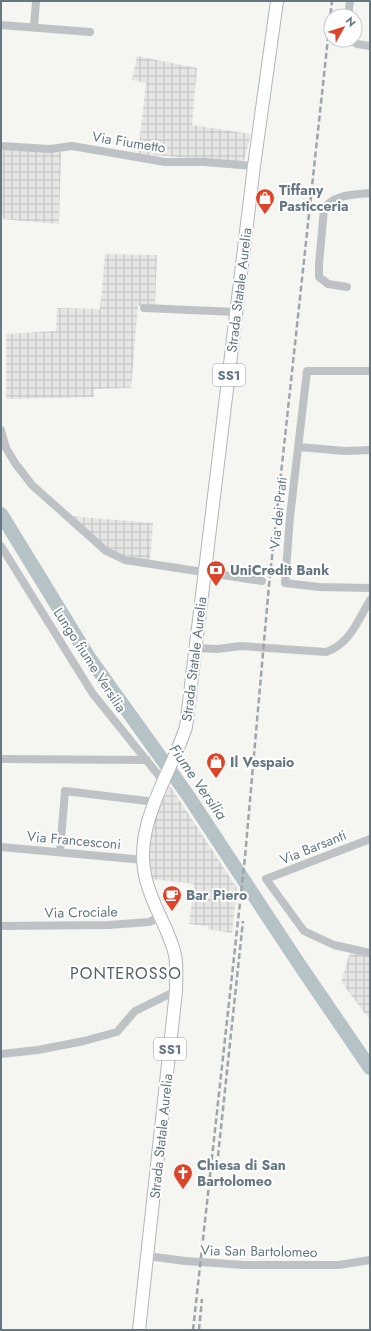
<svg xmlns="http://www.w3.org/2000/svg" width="371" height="1331" font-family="Jost,sans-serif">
  <defs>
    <pattern id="industrial-grid" width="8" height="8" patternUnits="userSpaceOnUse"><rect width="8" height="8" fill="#e6e6e5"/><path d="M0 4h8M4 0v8" fill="none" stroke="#bebfbf"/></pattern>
  </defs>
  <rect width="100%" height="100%" fill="#f5f5f1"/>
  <path fill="url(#industrial-grid)" d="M137 56 197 68 192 125 251 134 244 161 240 162 138 154 146 83 132 80Z
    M1 150 61 152 59 224 1 219Z
    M105 254 157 255 155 306H138L131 388 94 389V397L6 399V334L56 331 57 308 100 309Z
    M70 516 153 523 150 560 116 554Z
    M170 786 237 888 232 933 208 929V926L189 924 194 884 151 879 147 855 150 835 158 811Z
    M350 952 370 956V1020L341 982Z"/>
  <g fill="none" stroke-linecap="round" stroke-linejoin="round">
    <path stroke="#b5c3c6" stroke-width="14" d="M1 514 88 656 187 794 299 964 370 1068"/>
    <defs>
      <path id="primary" d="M139 1330 176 991C176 978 178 964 174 951 167 925 150 902 145 875 134 823 171 774 186 727L254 166 277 1"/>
    </defs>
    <use href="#primary" stroke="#b1b6b9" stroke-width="14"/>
    <path stroke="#bec2c5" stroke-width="8" d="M348 16 350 1
      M1 25 90 32
      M34 27 36 1
      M351 40 357 44 370 46
      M1 146 50 149 72 146 165 162H204L254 166
      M347 287 328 284 319 277V264L324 209C333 194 354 195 370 193
      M144 308 237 312
      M370 371H307L290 517 285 583 319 587 370 588
      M1 430 6 448 15 463 32 485 106 551 125 560 262 581
      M299 447 345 451 370 450
      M1 546 93 694 164 782
      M195 648 217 649 241 646 326 652C350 644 358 620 370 600
      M1 759 147 760
      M370 839 266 879 304 931 334 945 370 953
      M1 847 144 860
      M60 852 65 791 155 802
      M1 926 109 925 149 922 160 917
      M1 1054 38 1050 84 1041 117 1032 135 1011 176 991
      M147 1256 185 1261 244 1265H339L370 1260"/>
    <use href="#primary" stroke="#fff" stroke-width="12"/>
    <path stroke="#9fa6ab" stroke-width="2.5" stroke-dasharray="6 3" stroke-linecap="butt" d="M218 1156 243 921
      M193 1330 245 857 269 585 332 1
      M199 1330 202 1299"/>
  </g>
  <defs>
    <symbol id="shop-pin" viewBox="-11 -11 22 30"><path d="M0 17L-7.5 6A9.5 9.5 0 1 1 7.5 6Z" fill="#dd4429" stroke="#fff"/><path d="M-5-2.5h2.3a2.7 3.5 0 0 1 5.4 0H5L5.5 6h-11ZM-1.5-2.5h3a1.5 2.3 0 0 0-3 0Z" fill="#fff"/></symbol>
    <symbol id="bank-pin" viewBox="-11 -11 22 30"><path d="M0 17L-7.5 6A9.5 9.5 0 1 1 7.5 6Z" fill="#dd4429" stroke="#fff"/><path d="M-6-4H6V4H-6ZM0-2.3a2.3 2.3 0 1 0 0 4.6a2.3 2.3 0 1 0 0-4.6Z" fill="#fff"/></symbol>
    <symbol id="cafe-pin" viewBox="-11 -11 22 30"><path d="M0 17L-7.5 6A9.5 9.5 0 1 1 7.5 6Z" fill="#dd4429" stroke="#fff"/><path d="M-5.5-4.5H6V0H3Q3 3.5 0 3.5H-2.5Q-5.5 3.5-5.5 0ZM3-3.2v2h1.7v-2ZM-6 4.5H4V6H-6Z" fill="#fff"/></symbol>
    <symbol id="church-pin" viewBox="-11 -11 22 30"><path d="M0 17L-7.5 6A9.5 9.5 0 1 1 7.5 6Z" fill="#dd4429" stroke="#fff"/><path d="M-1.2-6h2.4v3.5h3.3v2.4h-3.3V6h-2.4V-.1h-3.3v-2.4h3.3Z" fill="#fff"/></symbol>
  </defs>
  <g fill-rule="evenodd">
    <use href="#shop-pin" x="254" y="187" width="22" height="30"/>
    <use href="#bank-pin" x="205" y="559" width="22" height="30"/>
    <use href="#shop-pin" x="205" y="751" width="22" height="30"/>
    <use href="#cafe-pin" x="161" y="884" width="22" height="30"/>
    <use href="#church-pin" x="172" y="1162" width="22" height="30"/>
  </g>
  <g text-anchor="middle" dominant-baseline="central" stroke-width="4" stroke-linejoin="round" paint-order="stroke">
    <g fill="#fff" stroke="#93a0a8" stroke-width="1">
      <rect x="213" y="364" width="32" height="22" rx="3"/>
      <rect x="154" y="1038" width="32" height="22" rx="3"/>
    </g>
    <g font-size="13" font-weight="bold" fill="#657782">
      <text x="229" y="375">SS1</text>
      <text x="170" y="1049">SS1</text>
    </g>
    <g font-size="14" fill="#657782" stroke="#fff">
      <text transform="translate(129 142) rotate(9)">Via Fiumetto</text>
      <text transform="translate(239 290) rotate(-83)">Strada Statale Aurelia</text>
      <text transform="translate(278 513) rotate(-84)">Via dei Prati</text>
      <text transform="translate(194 659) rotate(-83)">Strada Statale Aurelia</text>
      <text transform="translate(90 660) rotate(57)">Lungo fiume Versilia</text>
      <text transform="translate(74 840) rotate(5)">Via Francesconi</text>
      <text transform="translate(313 847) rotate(-22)">Via Barsanti</text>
      <text transform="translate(81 912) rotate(-1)">Via Crociale</text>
      <text transform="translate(161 1136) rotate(-84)">Strada Statale Aurelia</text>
      <text transform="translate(259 1251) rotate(1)">Via San Bartolomeo</text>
    </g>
    <g font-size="14" font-weight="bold" fill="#657782" stroke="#fff" text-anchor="start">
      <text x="279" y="190">Tiffany<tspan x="279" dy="16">Pasticceria</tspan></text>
      <text x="230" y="570">UniCredit Bank</text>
      <text x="230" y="762">Il Vespaio</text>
      <text x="186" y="895">Bar Piero</text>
      <text x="197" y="1165">Chiesa di San<tspan x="197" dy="16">Bartolomeo</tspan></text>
    </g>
    <g font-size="15" font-style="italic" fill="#60797f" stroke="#fff">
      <text transform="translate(198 782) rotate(55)">Fiume Versilia</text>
    </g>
    <g font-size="16" letter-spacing="1" fill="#536067" stroke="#fff">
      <text x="126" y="973">PONTEROSSO</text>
    </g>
  </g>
  <rect width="371" height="1331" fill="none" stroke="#657782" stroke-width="4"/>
  <g transform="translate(343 28) rotate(51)"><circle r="19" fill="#ffffff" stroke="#c1c9cd"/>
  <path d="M0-3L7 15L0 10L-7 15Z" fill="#dd4429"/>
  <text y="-6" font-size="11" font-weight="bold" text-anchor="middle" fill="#657782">N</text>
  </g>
</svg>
